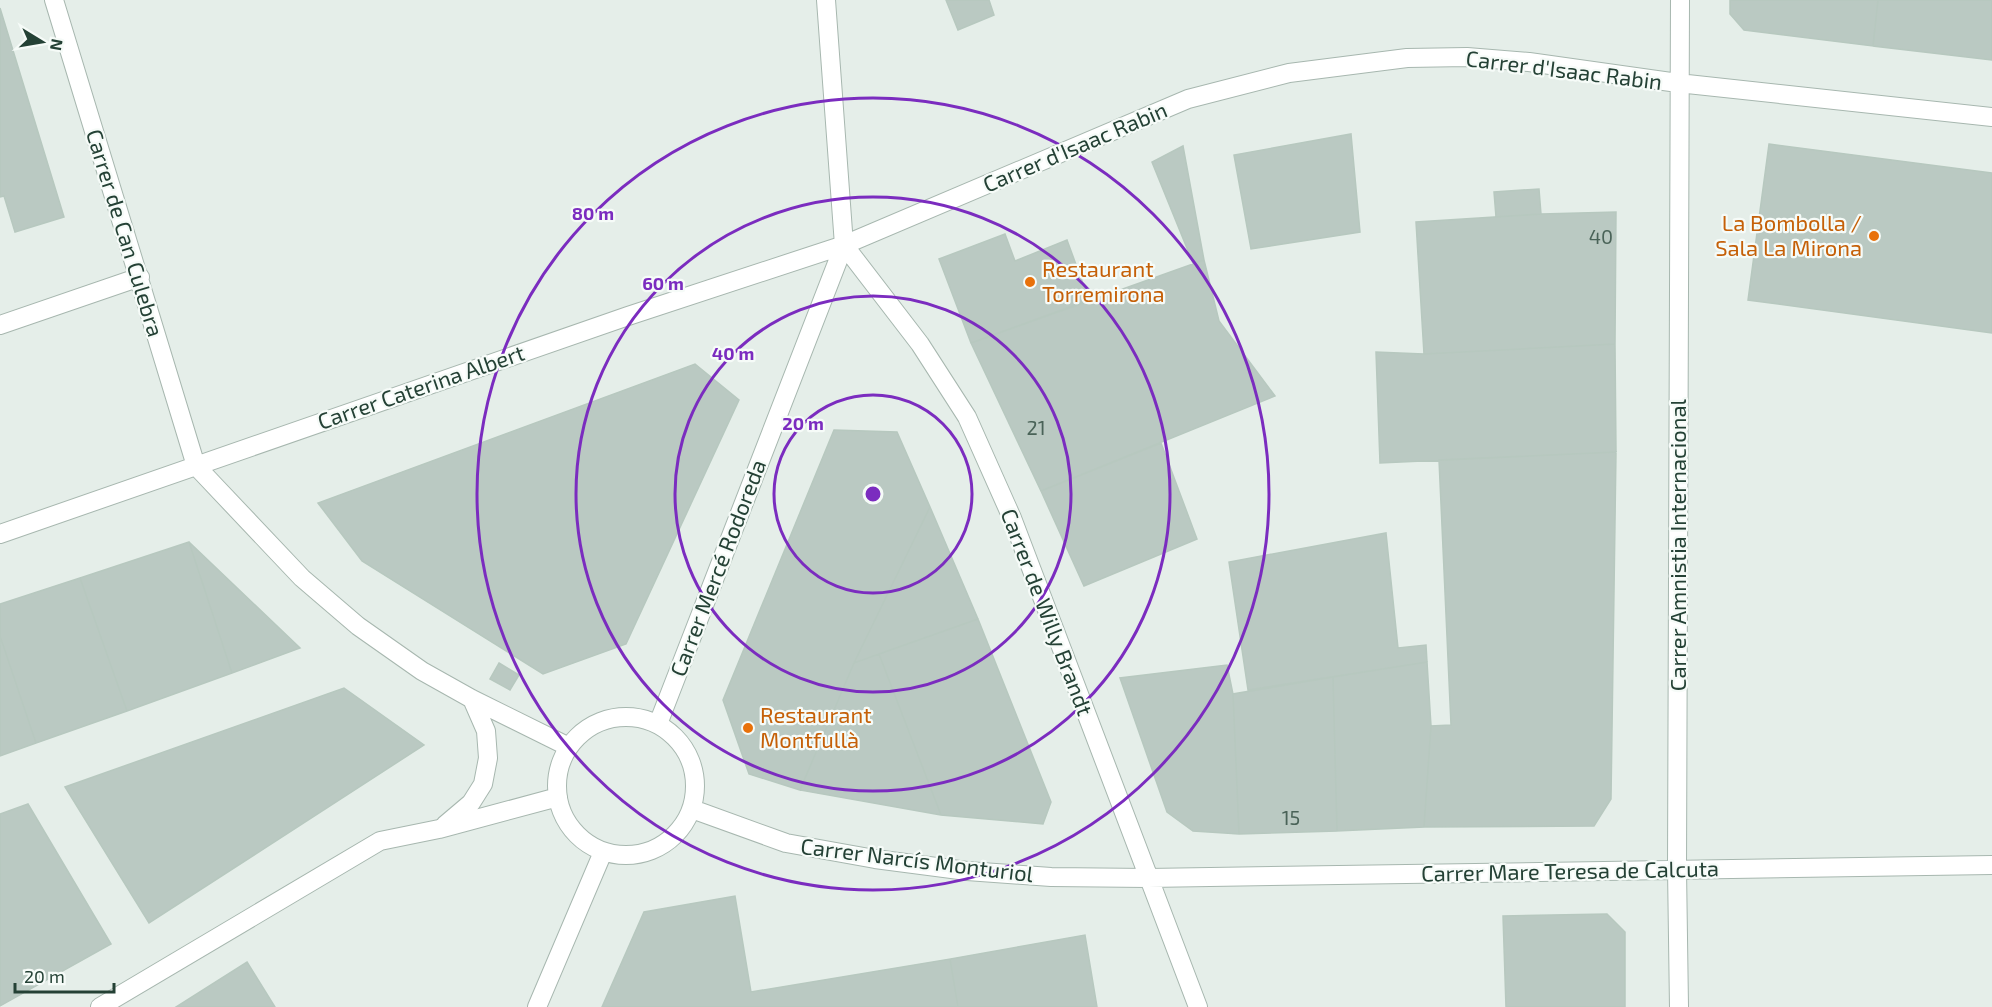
<svg xmlns="http://www.w3.org/2000/svg" width="1992" height="1007" font-family="'Exo 2',sans-serif">
	<style>
		.building { fill: #bac9c2; stroke: #b7c8bf; stroke-width: 1.5 }
		.lines { fill: none; stroke-linecap: round; stroke-linejoin: round }
		.street-casing { stroke: #a7b7af; stroke-width: 20 }
		.street { stroke: #fff; stroke-width: 18 }
		.ring { fill: none; stroke: #7b2cbf; stroke-width: 3 }
		.food-dot { fill: #e8710a; stroke: #f6fbf8; stroke-width: 2 }
		.labels { text-anchor: middle; stroke-width: 4.5; stroke-linejoin: round; paint-order: stroke }
		.number-label { font-size: 20px; fill: #4a6358 }
		.street-label { font-size: 22px; fill: #244135; stroke: #f6fbf8 }
		.food-label { font-size: 22px; fill: #c56008; stroke: #f6fbf8; text-anchor: start }
		.centre { fill: #7b2cbf; stroke: #f6fbf8; stroke-width: 3 }
		.ring-label { font-size: 18px; text-anchor: middle; font-weight: bold; fill: #7b2cbf; stroke: #f6fbf8; stroke-width: 4.5; stroke-linejoin: round; paint-order: stroke }
	</style>
	<rect width="100%" height="100%" fill="#e5eee9"/>
	<path class="building" d="M946,0H989L994,15L958,30Z
		M1730,0H1878L1873,46L1744,30L1730,14Z
		M1878,0H1992V60L1873,46Z
		M0,8L64,217L15,232L4,196L0,197Z
		M1351,134L1360,232L1251,249L1234,155Z
		M1769,144L1992,173V333L1748,300Z
		M1183,146L1204,260L1193,263L1152,162Z
		M1539,189L1541,214L1496,217L1494,192Z
		M1616,212L1615,344L1424,354L1416,222L1541,214Z
		M1005,234L1015,261L1067,240L1089,300L971,343L939,259Z
		M1204,260L1219,321L1275,396L1041,491L971,343Z
		M1615,344L1616,452L1380,463L1376,352L1424,354Z
		M695,364L739,400L626,644L543,674L362,561L318,503Z
		M834,430L897,432L930,507L854,663L800,790L749,774L723,700Z
		M1161,443L1197,539L1084,586L1041,491Z
		M1616,452L1611,799L1594,826L1424,827L1431,726L1451,725L1439,460Z
		M930,507L978,619L854,663Z
		M1386,533L1398,648L1426,645L1427,662L1248,690L1229,562Z
		M189,542L232,673L127,711L80,578Z
		M189,542L300,648L232,673Z
		M80,578L127,711L36,743L0,636V604Z
		M978,619L1051,802L1043,824L941,815L879,654Z
		M0,636L36,743L0,756Z
		M879,654L941,815L800,790L854,663Z
		M1427,662L1431,726L1424,827L1337,831L1333,677Z
		M499,663L519,675L510,690L490,679Z
		M1227,665L1233,694L1239,834L1193,831L1167,812L1120,678Z
		M1333,677L1337,831L1239,834L1233,694Z
		M344,688L424,745L149,923L65,787Z
		M28,804L111,944L0,1006V814Z
		M735,896L751,992L950,959L958,1007H602L644,912Z
		M1607,914L1625,932V1007H1506L1503,916Z
		M1085,935L1097,1007H958L950,959Z
		M247,962L275,1007H176Z"/>
	<g class="lines">
		<g class="street-casing">
			<path id="street" d="M54,0L196,466L302,578L358,626L422,671L472,699L569,747
				M844,245L920,344L967,417L1012,518L1198,1007
				M0,325L140,277
				M0,534L628,316L844,245L1188,99L1289,73L1407,58L1467,57L1529,62L1678,83L1992,117
				M557 786a69 69 0 1 1 138 0a69 69 0 1 1-138 0Z
				M658,724L844,245L826,0
				M692,809L786,843L875,859L967,871L1051,877L1148,878L1992,865
				M445,825L471,803L483,784L488,758L486,731L472,699
				M100,1007L380,841L439,829L558,797
				M537,1007L603,852
				M1679,1007L1677,869L1680,0"/>
		</g>
		<use href="#street" class="street"/>
	</g>
	<g class="ring">
		<circle cx="873" cy="494" r="99"/>
		<circle cx="873" cy="494" r="198"/>
		<circle cx="873" cy="494" r="297"/>
		<circle cx="873" cy="494" r="396"/>
	</g>
	<g class="food-dot">
		<circle cx="1874" cy="236" r="6"/>
		<circle cx="1030" cy="282" r="6"/>
		<circle cx="748" cy="728" r="6"/>
	</g>
	<g class="labels">
		<g class="number-label">
			<text x="1601" y="244">40</text>
			<text x="1036" y="435">21</text>
			<text x="1291" y="825">15</text>
		</g>
		<g class="street-label">
			<text transform="translate(1564 70) rotate(7)" y="8">Carrer d'Isaac Rabin</text>
			<text transform="translate(1075 147) rotate(-23)" y="8">Carrer d'Isaac Rabin</text>
			<text transform="translate(125 233) rotate(73)" y="8">Carrer de Can Culebra</text>
			<text transform="translate(421 387) rotate(-19)" y="8">Carrer Caterina Albert</text>
			<text transform="translate(1678 545) rotate(-90)" y="8">Carrer Amnistia Internacional</text>
			<text transform="translate(718 568) rotate(-69)" y="8">Carrer Mercé Rodoreda</text>
			<text transform="translate(1047 612) rotate(69)" y="8">Carrer de Willy Brandt</text>
			<text transform="translate(917 860) rotate(7)" y="8">Carrer Narcís Monturiol</text>
			<text transform="translate(1570 871) rotate(-1)" y="8">Carrer Mare Teresa de Calcuta</text>
		</g>
		<g class="food-label">
			<text x="1862" y="231" text-anchor="end">La Bombolla /<tspan x="1862" dy="25">Sala La Mirona</tspan></text>
			<text x="1042" y="277">Restaurant<tspan x="1042" dy="25">Torremirona</tspan></text>
			<text x="760" y="723">Restaurant<tspan x="760" dy="25">Montfullà</tspan></text>
		</g>
	</g>
	<circle cx="873" cy="494" r="9" class="centre"/>
	<g class="ring-label">
		<text x="593" y="220">80 m</text>
		<text x="663" y="290">60 m</text>
		<text x="733" y="360">40 m</text>
		<text x="803" y="430">20 m</text>
	</g>
	<g transform="translate(42 42) rotate(101)" stroke="#f6fbf8" stroke-width="4.5" paint-order="stroke">
	<path d="M0-4.5L10 22L0 15L-10 22Z" fill="#244135"/>
	<text y="-9" font-size="16" font-weight="bold" text-anchor="middle" fill="#244135">N</text>
	</g>
	<path d="M15 983v9h99v-9" fill="none" stroke="#244135" stroke-width="3"/>
	<text x="24" y="983" font-size="18" fill="#244135" stroke="#f6fbf8" stroke-width="4.5" paint-order="stroke">20 m</text>
</svg>
